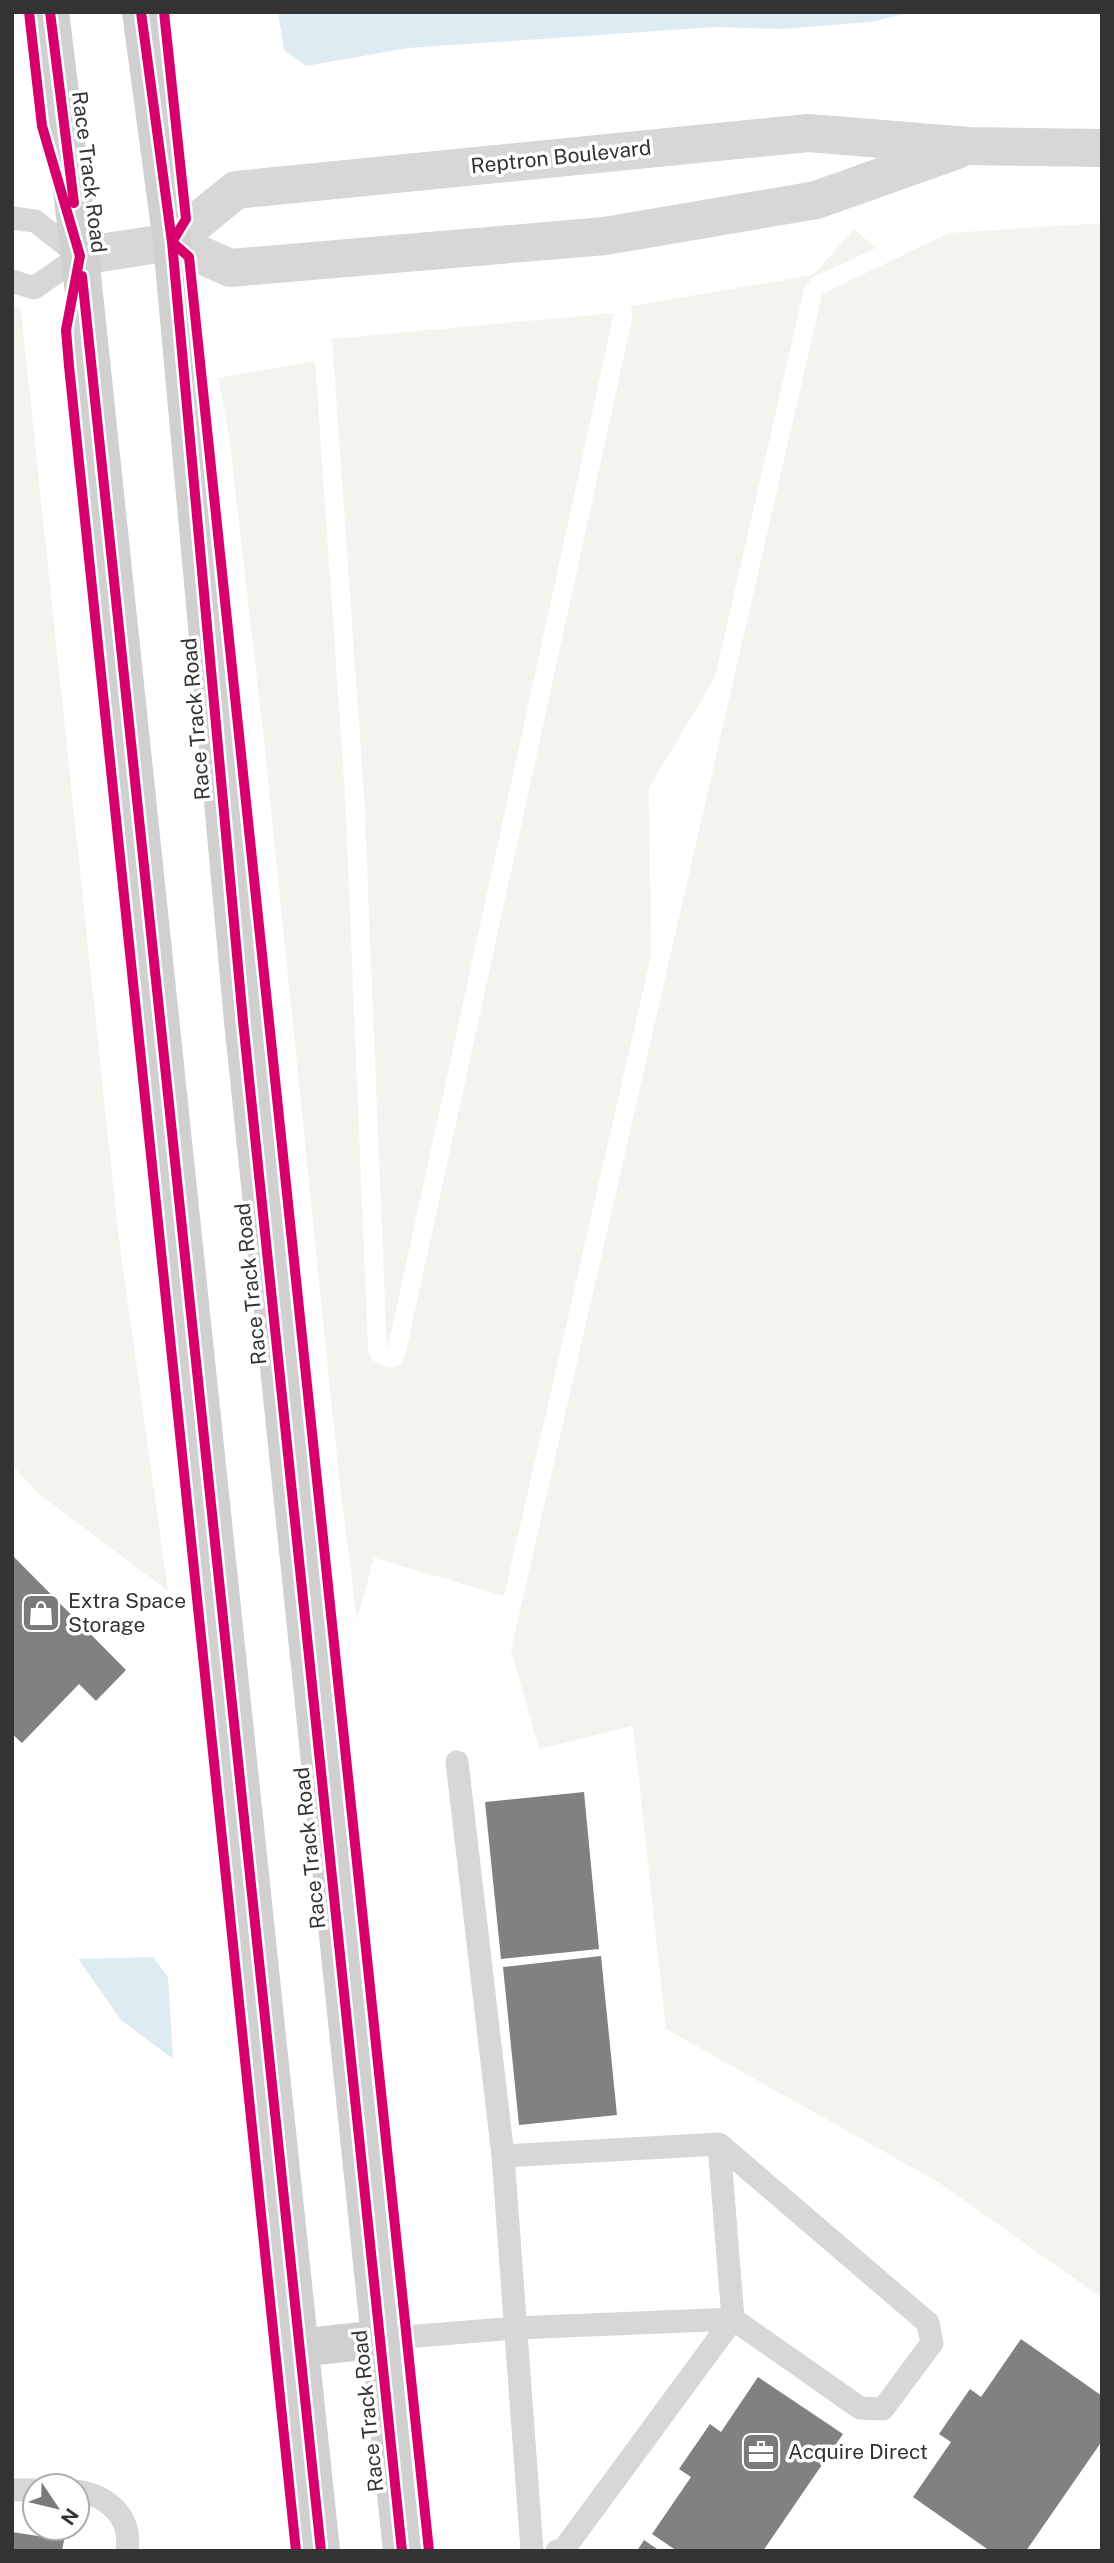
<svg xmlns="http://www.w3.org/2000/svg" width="1114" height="2563" font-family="'Public Sans',sans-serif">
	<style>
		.green { fill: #f1f5ed }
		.water { fill: #ddebf3 }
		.building { fill: #818181 }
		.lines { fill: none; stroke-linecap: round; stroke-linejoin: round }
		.service { stroke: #d7d7d7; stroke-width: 23 }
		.tertiary { stroke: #d7d7d7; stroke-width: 38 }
		.secondary { stroke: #d0d0d0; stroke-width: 38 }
		.cycleway-casing { stroke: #fff; stroke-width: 15 }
		.cycleway { stroke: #d6006c; stroke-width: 10 }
		.labels { text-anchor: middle; stroke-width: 7; stroke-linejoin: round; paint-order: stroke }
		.street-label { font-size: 21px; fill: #333; stroke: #fff }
		.poi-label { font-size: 21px; fill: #333; stroke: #fff; text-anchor: start }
	</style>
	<rect width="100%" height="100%" fill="#fff"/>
	<path class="green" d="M1102,223V2298L938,2182L666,2029L633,1726L539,1749L511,1650L822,294L949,233Z
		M854,229L876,248L812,278L804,289L715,677L649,788L651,956L504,1596L374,1558L357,1620L340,1487L264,740L229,436L218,378L315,361L345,793L368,1349L372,1360L389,1368L399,1365L405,1356L632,319L631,306L813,275Z
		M12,305L21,310L118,1232L168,1591L39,1494L12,1465Z
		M614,313L387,1351L364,794L332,339Z"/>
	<path class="water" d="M278,12H912L871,22L779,29L716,27L408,48L306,66L284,50Z
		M153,1957L168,1977L173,2059L121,2020L78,1959Z"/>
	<path class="building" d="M12,1555L126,1670L96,1701L79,1684L22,1743L12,1734Z
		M584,1792L599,1949L501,1959L485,1802Z
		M601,1956L617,2115L519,2125L503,1967Z
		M1021,2339L1102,2396V2441L1026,2551H990L913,2497L951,2442L939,2434L970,2389L981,2397Z
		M758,2377L843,2434L763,2551H677L652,2534L691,2477L679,2469L710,2424L721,2432Z
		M12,2532L64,2540L62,2551H12Z
		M644,2540L660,2551H637Z"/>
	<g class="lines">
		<path class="service" d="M12,218L35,221L80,256L34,288L12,281
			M457,1762L503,2156
			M380,2339L516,2328L733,2319L860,2408L883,2409L932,2343L928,2323L719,2144L503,2156L532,2551
			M12,2490H35
			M77,2491C109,2496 132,2517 127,2551
			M557,2551L564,2549L733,2319L719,2144"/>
		<path class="tertiary" d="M172,242L230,268L605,236L816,200L957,150
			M80,256L172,242L236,190L808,133L969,146L1102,148"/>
		<path class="secondary" d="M50,12L80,256L321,2551
			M141,12L172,242L243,1021L402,2551
			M299,2348L380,2339"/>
		<g class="cycleway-casing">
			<path id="cycleway" d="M29,12L42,126L80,256L66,330L69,366L296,2551
				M50,12L74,203
				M141,12L172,242L243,1021L402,2551
				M164,12L186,219L172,242L189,257L429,2551
				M82,276L321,2551"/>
		</g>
		<use href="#cycleway" class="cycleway"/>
	</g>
	<defs>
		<g id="shop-square" transform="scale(2.0125)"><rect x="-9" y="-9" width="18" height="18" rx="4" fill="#7a7a7a" stroke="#fff"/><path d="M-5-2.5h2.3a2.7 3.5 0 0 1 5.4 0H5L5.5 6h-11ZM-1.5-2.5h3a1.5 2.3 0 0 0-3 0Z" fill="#fff"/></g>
		<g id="office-square" transform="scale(2.0125)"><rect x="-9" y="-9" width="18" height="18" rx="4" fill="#7a7a7a" stroke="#fff"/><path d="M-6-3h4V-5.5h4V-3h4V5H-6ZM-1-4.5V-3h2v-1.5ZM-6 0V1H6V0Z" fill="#fff"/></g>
	</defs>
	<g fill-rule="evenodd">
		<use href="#shop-square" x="41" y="1613"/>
		<use href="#office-square" x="761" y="2452"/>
	</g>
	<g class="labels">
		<g class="street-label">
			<text transform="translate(561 157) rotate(-6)" y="7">Reptron Boulevard</text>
			<text transform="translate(89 172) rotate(83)" y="7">Race Track Road</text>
			<text transform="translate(196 719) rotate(-95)" y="7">Race Track Road</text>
			<text transform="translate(251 1284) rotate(-96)" y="7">Race Track Road</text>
			<text transform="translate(310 1848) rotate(-96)" y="7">Race Track Road</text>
			<text transform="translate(368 2411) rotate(-96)" y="7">Race Track Road</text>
		</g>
		<g class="poi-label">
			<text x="68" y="1608">Extra Space<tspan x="68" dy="24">Storage</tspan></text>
			<text x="788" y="2459">Acquire Direct</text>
		</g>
	</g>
	<rect width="1114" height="2563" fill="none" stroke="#333333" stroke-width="28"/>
	<g transform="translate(56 2507) rotate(125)"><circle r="33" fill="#ffffff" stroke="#adadad" stroke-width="2"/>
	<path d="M0-5L12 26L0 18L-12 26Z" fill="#7a7a7a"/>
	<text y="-10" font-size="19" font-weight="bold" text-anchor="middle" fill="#333333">N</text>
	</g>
</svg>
